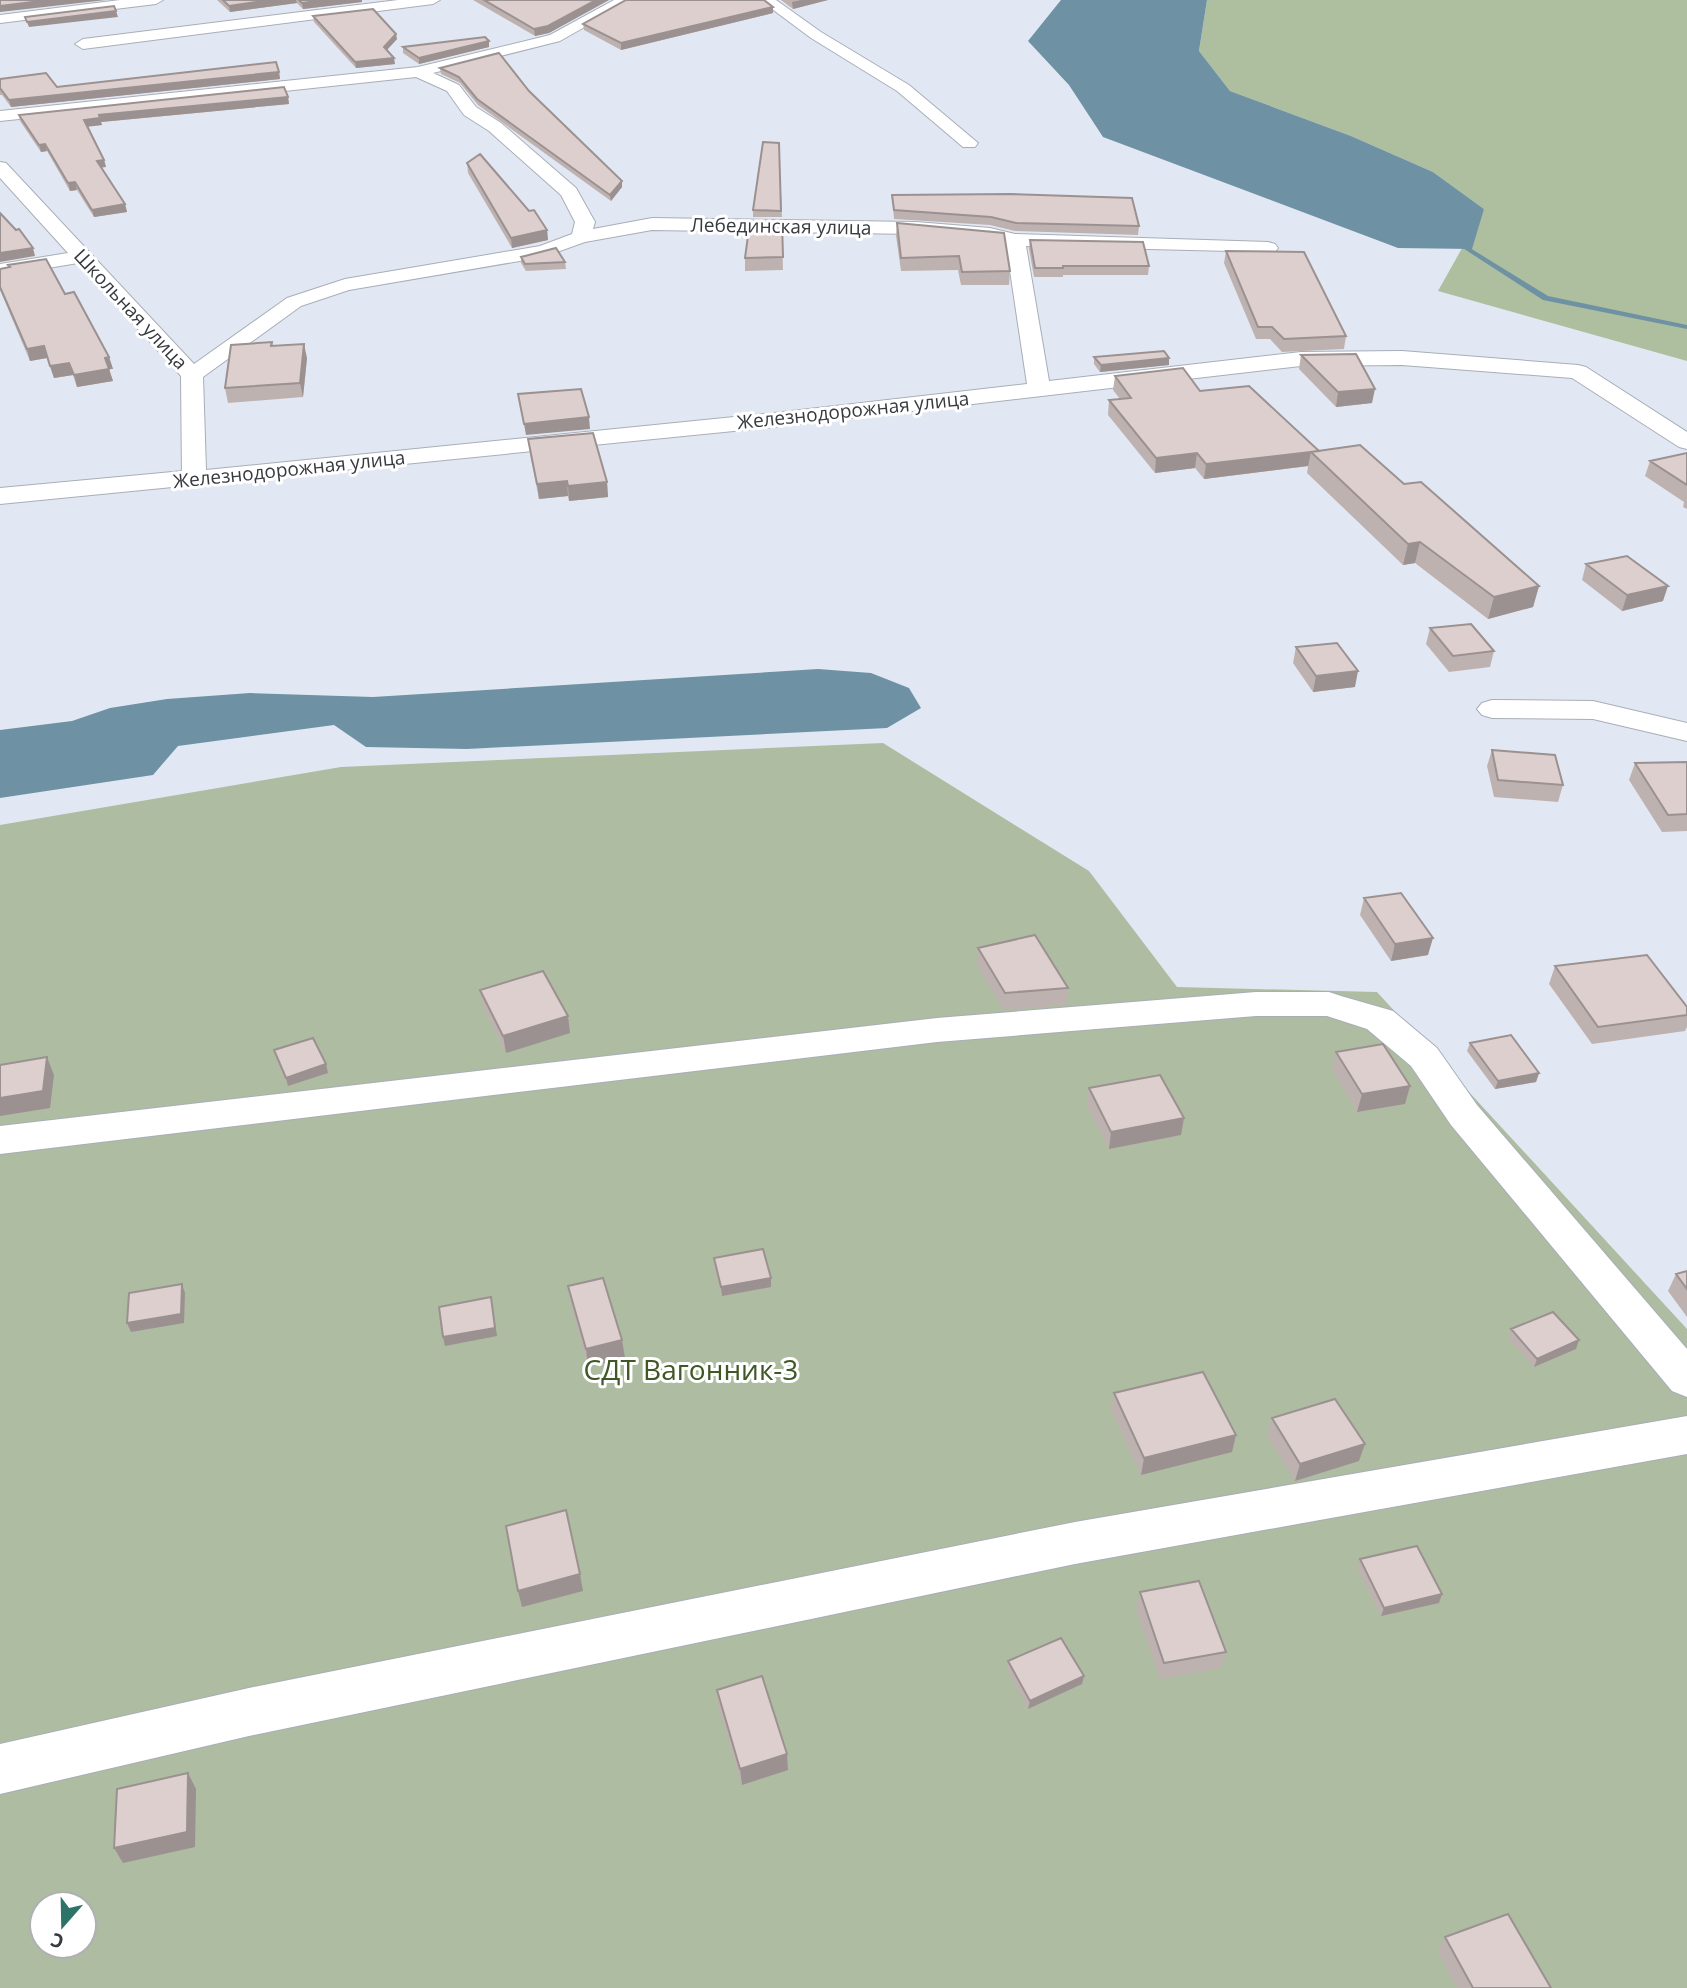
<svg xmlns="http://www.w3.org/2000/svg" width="1687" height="1988" font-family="'Open Sans',sans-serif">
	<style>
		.green { fill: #aebca1; fill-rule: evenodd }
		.forest { fill: #aebf9f }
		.water { fill: #6e92a4 }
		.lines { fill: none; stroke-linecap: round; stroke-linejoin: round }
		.stream { fill: #6e92a4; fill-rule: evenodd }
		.street-casing { stroke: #a8aeb8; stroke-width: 2 }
		.secondary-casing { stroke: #a8aeb8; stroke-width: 2 }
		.street { fill: #fff; fill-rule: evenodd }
		.secondary { fill: #fff; fill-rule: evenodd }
		.wall { fill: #beb2b1 }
		.shaded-wall { fill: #9b9190 }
		.building { fill: #ddcfce; stroke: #9b9190; stroke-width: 2 }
		.labels { text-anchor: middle; stroke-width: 6; stroke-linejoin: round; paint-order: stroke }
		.far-street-label { font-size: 19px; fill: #373a3e; stroke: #fff }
		.near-park-label { font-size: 28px; fill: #405726; stroke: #fff }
	</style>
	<rect width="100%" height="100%" fill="#e2e8f3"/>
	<path class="green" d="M883,743L1089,871L1177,987L1377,992L1687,1329V1988H0V825L341,767ZM42,1904H84V1946H42Z"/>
	<path class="forest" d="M1207,0H1687V361L1438,291L1484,209L1433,172L1351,136L1230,91L1199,51Z"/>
	<path class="water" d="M1061,0H1207L1199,51L1230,91L1351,136L1433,172L1484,209L1472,249L1398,248L1103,137L1069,85L1028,41Z
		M818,669L871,673L909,688L921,708L887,728L467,749L366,747L334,725L178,746L153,775L0,798V730L72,721L110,708L167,699L250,693L373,697Z"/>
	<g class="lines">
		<path class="stream" d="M1457,240L1548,296L1687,325V329L1543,300L1455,243L1454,242Z"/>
		<g class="street-casing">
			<path id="street" d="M120,0H163L156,4L0,23V15Z
				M398,0H440L433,4L83,49L75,44L83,39Z
				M614,0H632L560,41L433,73L459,85L476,107L501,123L576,188L595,222L593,229L652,218L916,222L990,228L1015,234L1268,242L1275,244L1278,248L1275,252L1026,246L1049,381L1301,352L1402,351L1578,365L1586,367L1687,432V449L1679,447L1572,378L1402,365L1301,366L774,427L194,485L185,483L182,478L181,376L78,263L0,276V264L68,253L0,178V162L6,163L194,364L287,298L345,279L540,246L572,234L575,222L561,195L489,131L464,115L447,91L416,77L0,121V111L418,67L550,35ZM652,230L916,234L1006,244L1027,384L774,413L206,470L203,377L301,306L349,290L543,257L585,242Z
				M760,0H776L821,32L909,85L978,143L975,147H963L897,91L811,38Z
				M1492,700L1593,701L1687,723V741L1593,719L1492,718L1482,715L1477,709L1482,703Z
				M1256,992H1329L1341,996L1393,1011L1437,1048L1477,1105L1687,1349V1397L1672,1391L1451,1125L1411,1066L1367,1029L1327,1016H1256L937,1042L0,1154V1126L937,1018Z
				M1687,1416V1454L1075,1564L249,1736L0,1794V1744L249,1688L1075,1522Z"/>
		</g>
		<g class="secondary-casing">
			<path id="secondary" d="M194,470L203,472L207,478L203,484L0,504V488Z"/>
		</g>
		<use href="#street" class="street"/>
		<use href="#secondary" class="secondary"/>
	</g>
	<path class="wall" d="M217,0H362V2L303,9L297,3L230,12Z
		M473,0H609L549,33L535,36Z
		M781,0H828L793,9Z
		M773,13L621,50L584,30L583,24Z
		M313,16L397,39L387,50L395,64L356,68L314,22Z
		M489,41V47L419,64L403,53V47Z
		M440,68L529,91L622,187L611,201L478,105L460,83L441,74Z
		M279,72L280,79L11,107L2,95H0V79L57,87Z
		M288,97L289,104L101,122L102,125L88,126L104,160L106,167H101L125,204L127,212L94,217L77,190L70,191L47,151L41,152L20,121L19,115Z
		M779,143L782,217H753V210Z
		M467,163L547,230L548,240L512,248L468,173Z
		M892,195L1139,226L1138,235L1015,231L990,225L894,219Z
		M782,222L783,270L745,271V258Z
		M897,223L1010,271L1009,285H961L958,270L901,271L896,236Z
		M1030,240L1149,266L1148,275H1063V277H1034L1029,249Z
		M1226,251L1346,336L1344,349L1282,352L1270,339H1256L1224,263Z
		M521,257L565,262L566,269L526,271L521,263Z
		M8,265L65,294L109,357L113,369H109L113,381L77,387L73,375L54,378L47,358L30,361L0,290V269L9,267Z
		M272,342L273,346L307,358L303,397L228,403L225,388Z
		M1301,355L1372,403L1336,407L1299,369Z
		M1094,357L1169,358V365L1100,372L1094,364Z
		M1115,376L1200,391L1319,451L1404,484L1539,586L1533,607L1488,619L1415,563L1403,565L1307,473L1308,466L1204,479L1195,468L1155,473L1108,415L1109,400L1120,399L1113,390Z
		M528,439L607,482L608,497L569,501L568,496L539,499L530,454Z
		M1687,453V509L1683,507L1684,502L1645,476L1650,461Z
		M1586,564L1663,601L1622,611L1582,580Z
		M1430,628L1494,651L1490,667L1449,672L1426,644Z
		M1296,647L1355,687L1313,692L1293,663Z
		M1492,750L1563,785L1558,802L1494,797L1487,766Z
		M1687,762V831L1662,832L1629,780L1635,763Z
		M1364,898L1428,955L1391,961L1360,915Z
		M978,948L1068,988L1066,1005L1004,1010L977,965Z
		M1555,966L1687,1007V1027L1685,1031L1592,1044L1549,984Z
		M480,990L568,1016L570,1033L506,1053L483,1007Z
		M1470,1043L1539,1073L1536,1082L1495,1089L1467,1051Z
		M274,1050L326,1064L328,1073L288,1086L276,1059Z
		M1336,1052L1410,1086L1405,1104L1357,1112L1332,1069Z
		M1089,1088L1181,1135L1109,1149L1087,1106Z
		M714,1258L771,1287L722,1296L714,1267Z
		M1687,1271V1317L1668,1291L1676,1274Z
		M568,1286L625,1358L588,1367L571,1304Z
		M1511,1329L1576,1349L1534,1367L1508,1338Z
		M1114,1393L1232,1452L1141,1475L1111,1410Z
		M1272,1418L1359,1461L1295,1481L1267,1435Z
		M1360,1559L1439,1603L1381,1616L1357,1568Z
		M1140,1592L1226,1652L1221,1668L1160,1679L1136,1609Z
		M1008,1661L1084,1676L1082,1684L1028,1709L1007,1669Z
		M717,1690L788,1770L742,1785L718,1706Z
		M1445,1937L1551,1988H1457L1438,1951Z"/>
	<path class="shaded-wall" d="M49,0H106L0,12V6Z
		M269,0H296L297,3L230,12L229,6Z
		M324,0H362V2L303,9L302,3Z
		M596,0H609L549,33L535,36L534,29Z
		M801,0H828L793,9L792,2Z
		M773,7V13L621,50V43Z
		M116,11L118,17L29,27L27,22Z
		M396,34L397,39L385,52L384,47Z
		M489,41V47L419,64V58Z
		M394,58L395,64L356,68L355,62Z
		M279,72L280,79L11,107L9,100Z
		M288,97L289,104L101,122L102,125L86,127L84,120L99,115Z
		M45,144L47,151L41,152L39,145Z
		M104,160L106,167L99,168L97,161Z
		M622,181V187L611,201L610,195Z
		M75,182L77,190L70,191L68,183Z
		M125,204L127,212L94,217L92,210Z
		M547,230L548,240L512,248L511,238Z
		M33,248L35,256L0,262V253Z
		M304,344L307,358L303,397L300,383Z
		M44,346L47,358L30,361L27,349Z
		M109,357L113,369H109L113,381L77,387L74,375L105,358Z
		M1169,358V365L1100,372L1101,365Z
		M69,363L73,375L54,378L50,366Z
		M1375,389L1372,403L1336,407L1338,392Z
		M589,417L590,429L526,435L524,424Z
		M1319,451L1311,452L1308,466L1204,479L1206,464Z
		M1197,453L1195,468L1155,473L1156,458Z
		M567,481L568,496L539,499L537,484Z
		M607,482L608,497L569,501L568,486Z
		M1420,542L1415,563L1403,565L1408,544Z
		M1539,586L1533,607L1488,619L1494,597Z
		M1668,586L1663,601L1622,611L1627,595Z
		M1358,671L1355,687L1313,692L1316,676Z
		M1433,938L1428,955L1391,961L1395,944Z
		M568,1016L570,1033L506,1053L503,1036Z
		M47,1057L54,1075L50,1108L0,1116V1098Z
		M326,1064L328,1073L288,1086L286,1078Z
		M1539,1073L1536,1082L1495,1089L1498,1081Z
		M1410,1086L1405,1104L1357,1112L1362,1094Z
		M1184,1118L1181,1135L1109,1149L1111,1132Z
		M771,1278V1287L722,1296L721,1287Z
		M182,1284L185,1293L184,1323L131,1332L127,1323Z
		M491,1297L497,1336L445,1346L443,1337Z
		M622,1340L625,1358L588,1367L586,1349Z
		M1579,1340L1576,1349L1534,1367L1537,1359Z
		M1236,1435L1232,1452L1141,1475L1144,1458Z
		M1365,1444L1359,1461L1295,1481L1300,1464Z
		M580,1574L583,1591L522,1607L518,1591Z
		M1442,1594L1439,1603L1381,1616L1384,1608Z
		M1084,1676L1082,1684L1028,1709L1030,1701Z
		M787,1754L788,1770L742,1785L740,1769Z
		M188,1773L196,1789L195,1847L123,1863L114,1848Z"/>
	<path class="building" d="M0,0H49L0,6Z
		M223,0H269L229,6Z
		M299,0H324L302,3Z
		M484,0H596L548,26L534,29Z
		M626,0H764L773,7L621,43L583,24Z
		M114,6L116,11L27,22L25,17Z
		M373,9L396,34L384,47L394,58L355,62L313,16Z
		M485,37L489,41L419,58L403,47Z
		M499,53L529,91L622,181L610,195L477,99L459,77L440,68Z
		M276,62L279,72L9,100L0,88V79L46,73L57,87Z
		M284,87L288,97L99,115L100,118L84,120L104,160L97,161L125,204L92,210L75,182L68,183L45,144L39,145L19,115Z
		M763,142L779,143L781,211L753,210Z
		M480,154L529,211L534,210L547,230L511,238L467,163Z
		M1011,194L1132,198L1139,226L1016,223L991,217L894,210L892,195Z
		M0,213L16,230L19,229L33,248L0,253Z
		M750,221L782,222L783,257L745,258Z
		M897,223L1004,233L1010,271L962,272L959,256L901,258Z
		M1030,240L1143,242L1149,266H1063V268H1035Z
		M556,248L565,262L525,264L521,257Z
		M1226,251L1304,252L1346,336L1284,339L1272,327H1258Z
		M46,259L65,294L74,292L109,357L105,358L109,369L74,375L69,363L50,366L44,346L27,349L0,287V269L10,267L8,265Z
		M272,342L271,346L304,344L300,383L225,388L231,345Z
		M1164,351L1169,358L1101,365L1094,357Z
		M1356,354L1375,389L1338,392L1301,355Z
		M1183,368L1200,391L1249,386L1319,451L1206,464L1197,453L1156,458L1109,400L1131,398L1115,376Z
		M581,389L589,417L524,424L518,394Z
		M593,433L607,482L568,486L567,481L537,484L528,439Z
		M1360,445L1404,484L1421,482L1539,586L1494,597L1420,542L1408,544L1311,452Z
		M1687,453V485L1650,461Z
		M1627,556L1668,586L1627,595L1586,564Z
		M1471,624L1494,651L1453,656L1430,628Z
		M1337,643L1358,671L1316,676L1296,647Z
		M1492,750L1555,755L1563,785L1498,780Z
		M1687,762V814L1668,815L1635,763Z
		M1401,893L1433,938L1395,944L1364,898Z
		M1035,935L1068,988L1005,993L978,948Z
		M1647,955L1687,1007V1015L1598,1027L1555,966Z
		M543,971L568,1016L503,1036L480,990Z
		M1511,1035L1539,1073L1498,1081L1470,1043Z
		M313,1038L326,1064L286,1078L274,1050Z
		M1383,1044L1410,1086L1362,1094L1336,1052Z
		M47,1057L43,1091L0,1098V1065Z
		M1160,1075L1184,1118L1111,1132L1089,1088Z
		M763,1249L771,1278L721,1287L714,1258Z
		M1687,1271V1289L1676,1274Z
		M603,1278L622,1340L586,1349L568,1286Z
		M182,1284L181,1314L127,1323L129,1293Z
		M491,1297L495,1328L443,1337L439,1307Z
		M1553,1312L1579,1340L1537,1359L1511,1329Z
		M1203,1372L1236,1435L1144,1458L1114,1393Z
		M1335,1399L1365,1444L1300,1464L1272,1418Z
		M566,1510L580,1574L518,1591L506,1526Z
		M1417,1546L1442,1594L1384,1608L1360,1559Z
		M1199,1581L1226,1652L1164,1663L1140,1592Z
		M1061,1638L1084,1676L1030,1701L1008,1661Z
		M762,1676L787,1754L740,1769L717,1690Z
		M188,1773L187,1832L114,1848L117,1789Z
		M1508,1914L1551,1988H1473L1445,1937Z"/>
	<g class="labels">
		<g class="far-street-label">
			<text transform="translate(781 226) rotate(1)" y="7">Лебединская улица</text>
			<text transform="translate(131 309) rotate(47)" y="7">Школьная улица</text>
			<text transform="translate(853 410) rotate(-6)" y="7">Железнодорожная улица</text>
			<text transform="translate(289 469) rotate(-6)" y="7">Железнодорожная улица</text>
		</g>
		<g class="near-park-label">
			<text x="691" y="1380">СДТ Вагонник-3</text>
		</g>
	</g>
	<g transform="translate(63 1925) rotate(200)"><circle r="33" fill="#ffffff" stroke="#afb0b2" stroke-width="2"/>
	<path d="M0-5L12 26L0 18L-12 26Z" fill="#2c7369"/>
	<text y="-10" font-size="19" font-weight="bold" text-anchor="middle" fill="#373a3e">С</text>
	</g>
</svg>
